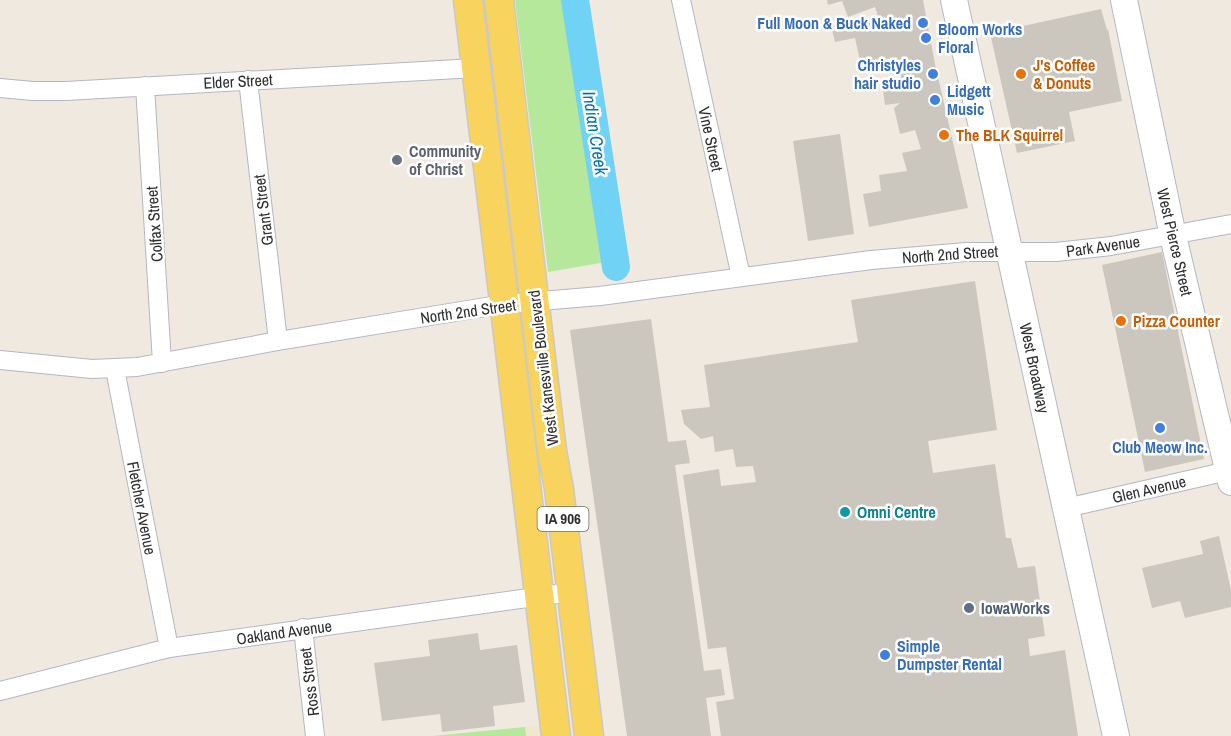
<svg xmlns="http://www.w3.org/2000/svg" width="1231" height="736" font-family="'Archivo Narrow',sans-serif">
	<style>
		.education { fill: #f1e6d0 }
		.green { fill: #b5e89b }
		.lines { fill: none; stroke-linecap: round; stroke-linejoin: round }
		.river { stroke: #70d2f5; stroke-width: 28 }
		.building { fill: #cbc7be }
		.street-casing { stroke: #b4b7c2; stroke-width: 20 }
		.secondary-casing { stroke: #b4b7c2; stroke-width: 28 }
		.primary-casing { stroke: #c9c9c9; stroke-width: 31 }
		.street { stroke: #fff; stroke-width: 18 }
		.secondary { stroke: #fff; stroke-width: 26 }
		.primary { stroke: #f8d35d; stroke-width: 28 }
		.shop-dot { fill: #3f7fe0; stroke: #fff; stroke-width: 2 }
		.food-dot { fill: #e8710a; stroke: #fff; stroke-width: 2 }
		.worship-dot { fill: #6b7280; stroke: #fff; stroke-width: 2 }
		.culture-dot { fill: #0f9aa8; stroke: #fff; stroke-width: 2 }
		.service-dot { fill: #5c6f8a; stroke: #fff; stroke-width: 2 }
		.labels { text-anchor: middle; stroke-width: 5; stroke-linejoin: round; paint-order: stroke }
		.shield { fill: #fff; stroke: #6d6d6d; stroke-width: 1.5 }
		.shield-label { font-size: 15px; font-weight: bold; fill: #2e2e2e }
		.shop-label { font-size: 16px; font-weight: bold; fill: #366cbe; stroke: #fff; text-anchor: start }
		.food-label { font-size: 16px; font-weight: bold; fill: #c56008; stroke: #fff; text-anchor: start }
		.street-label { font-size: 16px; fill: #2e2e2e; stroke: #fff }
		.worship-label { font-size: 16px; font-weight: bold; fill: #5b616d; stroke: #fff; text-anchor: start }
		.culture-label { font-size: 16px; font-weight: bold; fill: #0d838f; stroke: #fff; text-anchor: start }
		.service-label { font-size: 16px; font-weight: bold; fill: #4e5e75; stroke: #fff; text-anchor: start }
		.water-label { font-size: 18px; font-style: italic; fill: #0772a9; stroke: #fff }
	</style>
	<rect width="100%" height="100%" fill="#f0e9e0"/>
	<path class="education" d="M541,725L542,736H433L525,727Z"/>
	<path class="green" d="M515,0H577L624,259L548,272Z
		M525,727L526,736H433Z"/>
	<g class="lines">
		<path class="river" d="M575,0L616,267"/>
	</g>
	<path class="building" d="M827,0H923L935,64L968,208L869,227L863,194L881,191L879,175L907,171L902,153L921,149L915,130L900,134L894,108L900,103L885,105L883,90L903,87L897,57L861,65L855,38L835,42L831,26L878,16L875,7L848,17L842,1L828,5Z
		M1101,9L1107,30L1108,29L1122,101L1069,112L1075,141L1017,153L990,33Z
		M840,134L854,234L808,241L793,141Z
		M1162,252L1204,459L1145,472L1102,265Z
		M975,281L997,430L928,441L933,473L995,464L1006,538H1011L1018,568L1035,566L1045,636L1028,639L1030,656L1065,650L1078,736H721L716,702L734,699L726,647L708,649L683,475L719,469L721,486L756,482L753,466L736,467L733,449L715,452L713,436L701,439L684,424L681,410L710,407L704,365L858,342L851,300Z
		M651,319L668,442L686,440L690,463L675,465L704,671L721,669L725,695L706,698L711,736H627L570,330Z
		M1219,536L1231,590V607L1185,618L1180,601L1152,608L1142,568L1203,554L1200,541Z
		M478,633L480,650L517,645L525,702L493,706L495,726L442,732L440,714L382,721L374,663L430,656L428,640Z"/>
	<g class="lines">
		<g class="street-casing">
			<path id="street" d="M681,0L741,277
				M248,80L278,341
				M145,86L162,363
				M0,88L33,91H66L476,68
				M0,360L92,369L137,367L278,341L504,304L600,296L871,260L966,252H1056L1111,246L1231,224
				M115,369L169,648
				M1066,508L1219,473L1231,467
				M303,628L315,736
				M0,691L169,648L571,592"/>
		</g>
		<g class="secondary-casing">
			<path id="secondary" d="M954,0L1116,736
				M1124,0L1173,236L1231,482"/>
		</g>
		<g class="primary-casing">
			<path id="primary" d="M468,0L556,736
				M499,0L552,451L559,489L589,736"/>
		</g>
		<use href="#street" class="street"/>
		<use href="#secondary" class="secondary"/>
		<use href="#primary" class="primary"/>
	</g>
	<g class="shop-dot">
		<circle cx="923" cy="23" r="6"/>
		<circle cx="926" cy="38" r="6"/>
		<circle cx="933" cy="74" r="6"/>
		<circle cx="935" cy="100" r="6"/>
		<circle cx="1160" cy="428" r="6"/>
		<circle cx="885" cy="655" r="6"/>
	</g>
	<g class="food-dot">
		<circle cx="1021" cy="74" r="6"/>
		<circle cx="944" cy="135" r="6"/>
		<circle cx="1121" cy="321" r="6"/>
	</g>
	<circle class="worship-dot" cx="397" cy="160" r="6"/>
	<circle class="culture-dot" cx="845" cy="512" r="6"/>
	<circle class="service-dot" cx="969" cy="608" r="6"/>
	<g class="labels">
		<rect class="shield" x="537.5" y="507" width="51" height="24" rx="4.5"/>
		<g class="shield-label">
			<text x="563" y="524">IA 906</text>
		</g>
		<g class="shop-label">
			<text x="911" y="29" text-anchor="end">Full Moon &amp; Buck Naked</text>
			<text x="938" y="35">Bloom Works<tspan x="938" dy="18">Floral</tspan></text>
			<text x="921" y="71" text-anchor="end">Christyles<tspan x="921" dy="18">hair studio</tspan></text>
			<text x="947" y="97">Lidgett<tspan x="947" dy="18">Music</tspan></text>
			<text x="1160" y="453" text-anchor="middle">Club Meow Inc.</text>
			<text x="897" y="652">Simple<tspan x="897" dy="18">Dumpster Rental</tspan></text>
		</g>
		<g class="food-label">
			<text x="1033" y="71">J's Coffee<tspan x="1033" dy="18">&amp; Donuts</tspan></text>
			<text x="956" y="141">The BLK Squirrel</text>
			<text x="1133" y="327">Pizza Counter</text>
		</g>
		<g class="street-label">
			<text transform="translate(238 81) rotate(-3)" y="6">Elder Street</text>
			<text transform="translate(711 139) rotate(78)" y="6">Vine Street</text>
			<text transform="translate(263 210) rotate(-97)" y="6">Grant Street</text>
			<text transform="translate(154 224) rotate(-94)" y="6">Colfax Street</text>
			<text transform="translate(1175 242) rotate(77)" y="6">West Pierce Street</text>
			<text transform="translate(1103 246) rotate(-8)" y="6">Park Avenue</text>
			<text transform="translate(950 254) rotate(-4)" y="6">North 2nd Street</text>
			<text transform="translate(468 311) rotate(-8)" y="6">North 2nd Street</text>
			<text transform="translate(543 368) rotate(-97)" y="6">West Kanesville Boulevard</text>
			<text transform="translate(1035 368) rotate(78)" y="6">West Broadway</text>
			<text transform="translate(1149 489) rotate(-13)" y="6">Glen Avenue</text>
			<text transform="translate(142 508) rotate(79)" y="6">Fletcher Avenue</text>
			<text transform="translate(284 632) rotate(-8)" y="6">Oakland Avenue</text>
			<text transform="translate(309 682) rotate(-97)" y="6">Ross Street</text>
		</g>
		<g class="worship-label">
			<text x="409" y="157">Community<tspan x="409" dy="18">of Christ</tspan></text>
		</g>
		<g class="culture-label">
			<text x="857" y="518">Omni Centre</text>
		</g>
		<g class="service-label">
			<text x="981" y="614">IowaWorks</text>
		</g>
		<g class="water-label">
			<text transform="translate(595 133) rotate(81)" y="6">Indian Creek</text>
		</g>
	</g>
</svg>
